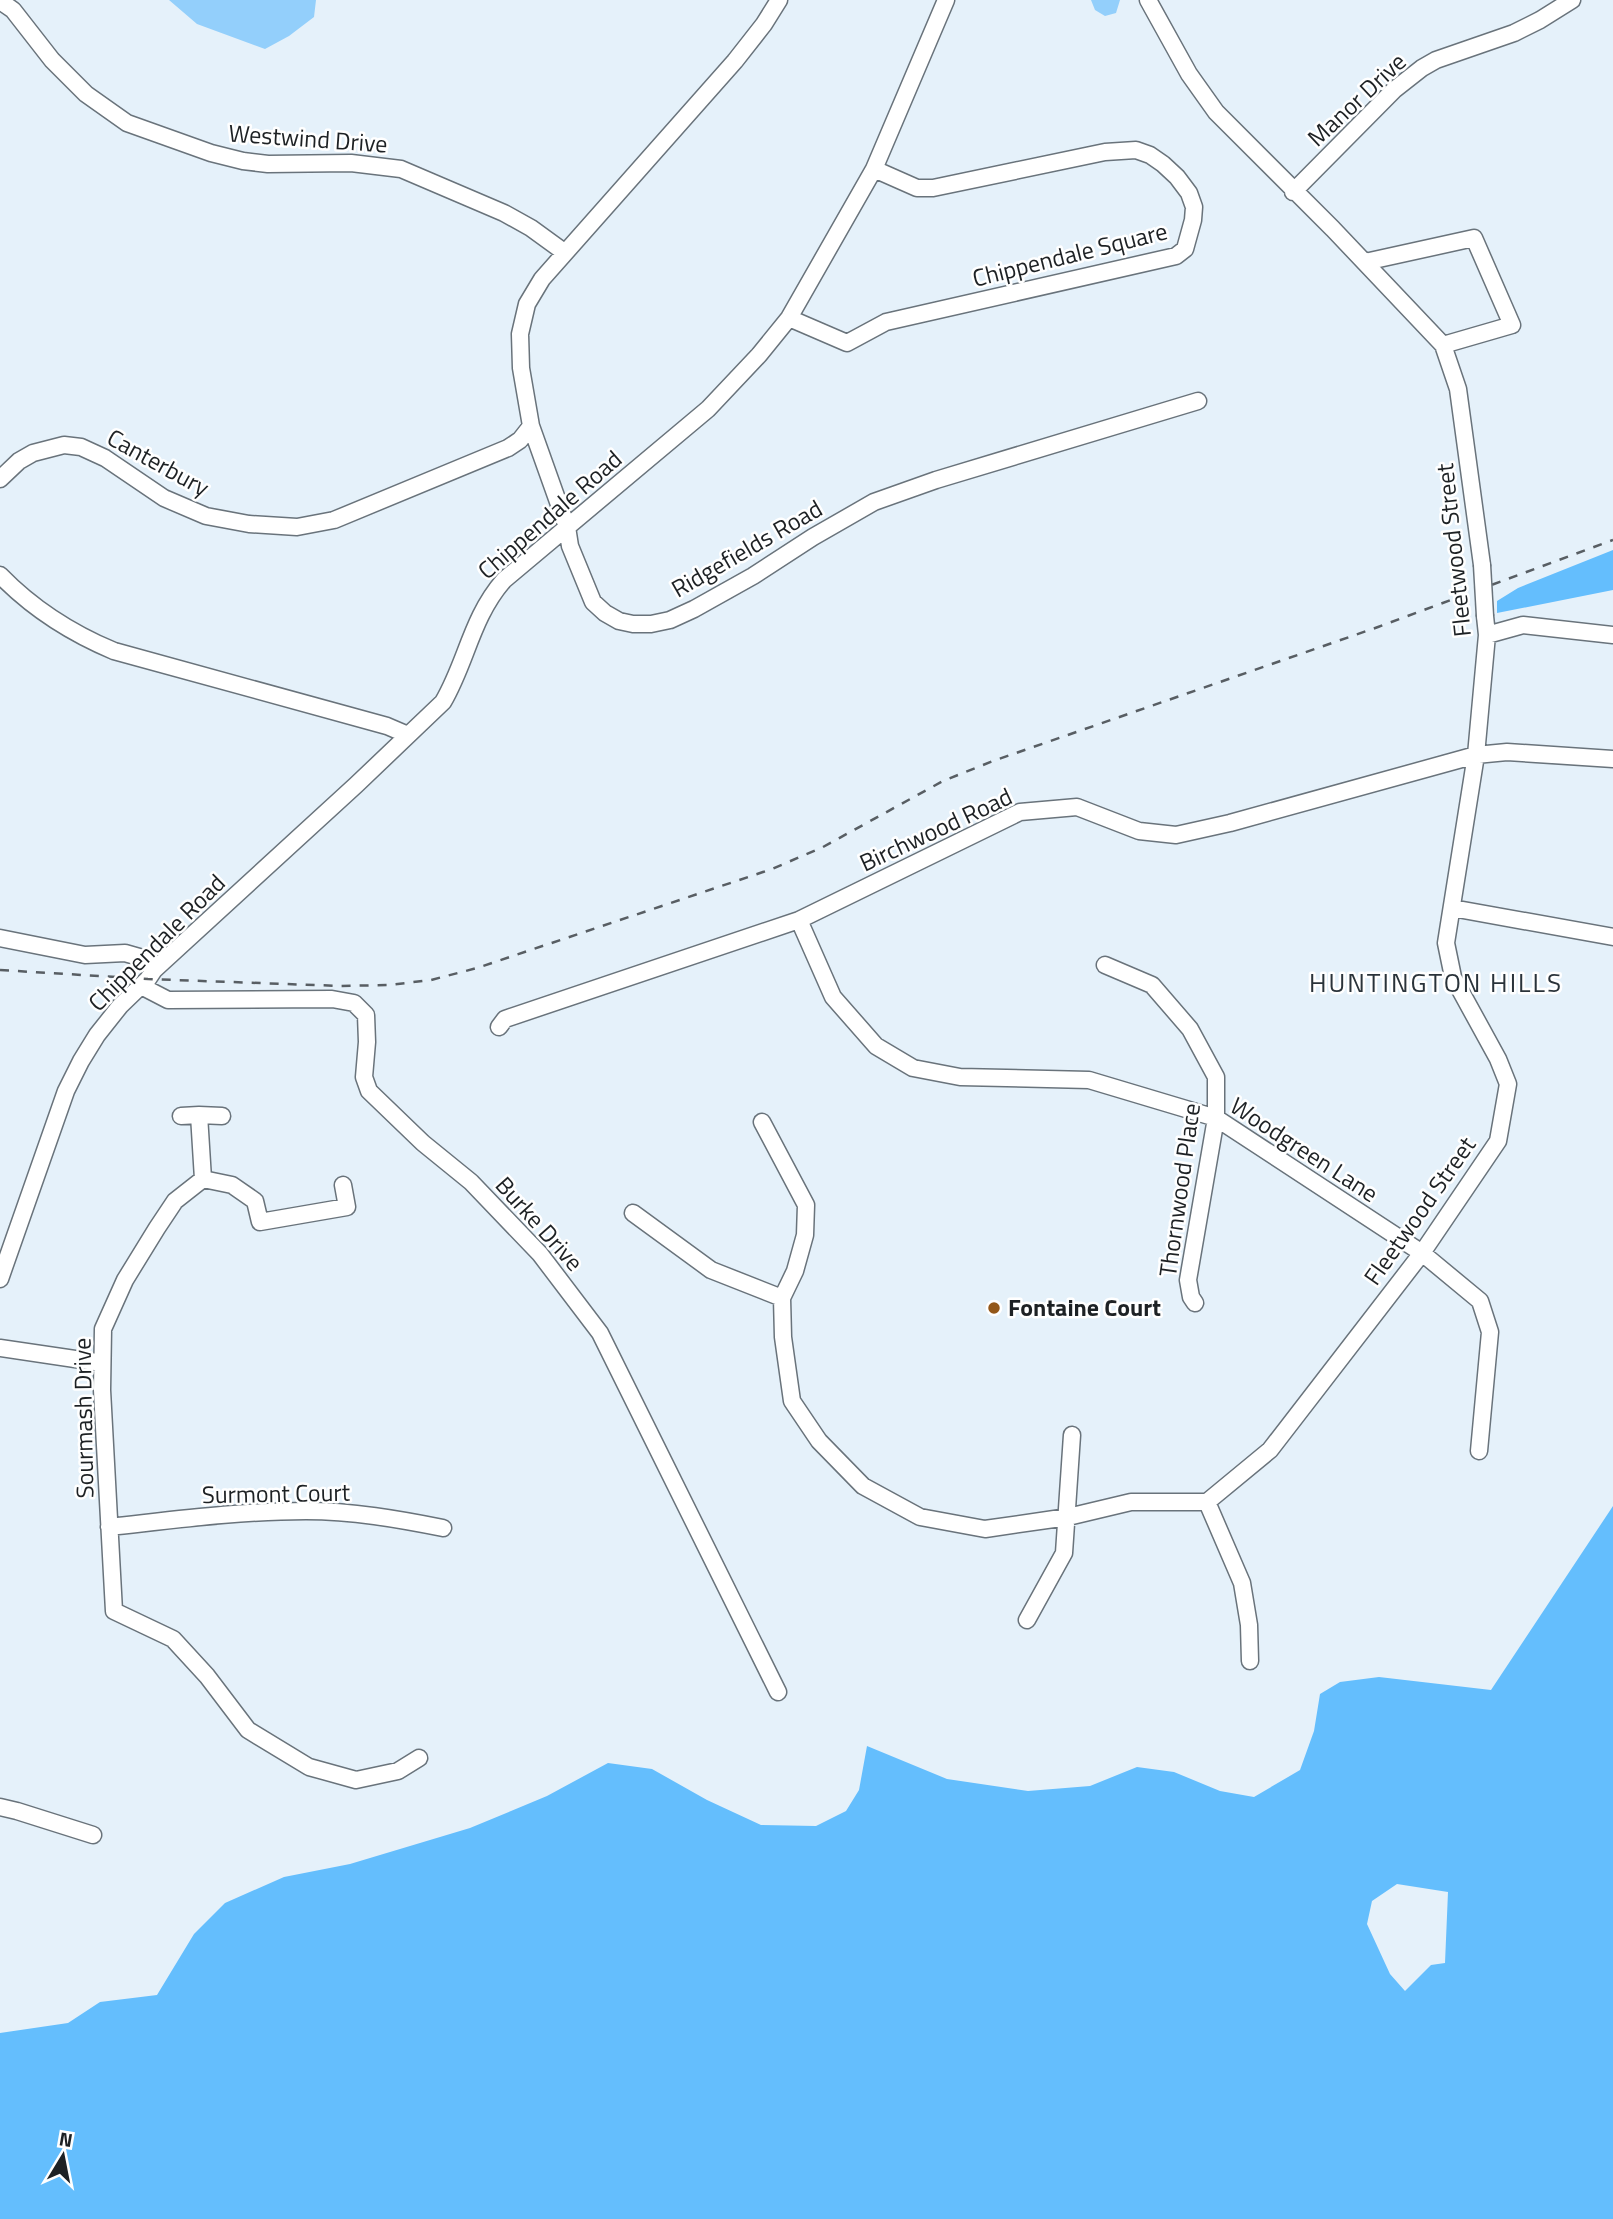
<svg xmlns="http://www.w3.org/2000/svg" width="1613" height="2219" font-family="'Titillium Web',sans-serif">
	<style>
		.green { fill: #93cffb }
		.forest { fill: #64befd; fill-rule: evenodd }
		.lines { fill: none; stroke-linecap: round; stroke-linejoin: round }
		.minor-casing { stroke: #69737b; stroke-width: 19 }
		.minor { stroke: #fff; stroke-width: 16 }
		.rail { stroke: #585e63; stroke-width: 2.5; stroke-dasharray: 9 9; stroke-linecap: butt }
		.minor-bridge-casing { stroke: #69737b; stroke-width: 19; stroke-linecap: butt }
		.minor-bridge { stroke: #fff; stroke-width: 16 }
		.poi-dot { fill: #935719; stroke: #fff; stroke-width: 2.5 }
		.labels { text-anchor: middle; stroke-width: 5; stroke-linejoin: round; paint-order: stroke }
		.street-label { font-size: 24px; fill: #1d2124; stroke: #fff }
		.poi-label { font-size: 24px; font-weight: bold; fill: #1d2124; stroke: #fff; text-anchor: start }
		.neighbourhood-label { font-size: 26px; letter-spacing: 2px; fill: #2a333a; stroke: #fff }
	</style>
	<rect width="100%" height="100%" fill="#e5f1fa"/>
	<path class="green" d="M169,0H316L314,17L289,36L265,49L197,24Z
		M1091,0H1120L1116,13L1105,16L1095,10Z"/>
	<path class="forest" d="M1613,550V590L1497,613V601L1518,588Z
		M1613,1506V2219H0V2033L68,2023L100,2002L157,1995L194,1934L225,1903L284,1877L350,1864L470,1828L547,1796L608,1763L652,1769L707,1800L761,1825L816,1826L846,1811L859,1790L867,1746L947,1779L1028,1791L1090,1786L1137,1767L1174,1772L1220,1791L1254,1797L1300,1770L1314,1731L1320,1694L1340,1682L1379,1677L1491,1690ZM1397,1884L1448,1892L1445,1963L1431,1965L1405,1991L1390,1974L1367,1924L1372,1901Z"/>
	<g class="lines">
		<g class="minor-casing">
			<path id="minor" d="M779,0L764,24L735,61L542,279L527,304L520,334L521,368L531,426L567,527L570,546L593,602L605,613L619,621L633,624H651L670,620L694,609L753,576L813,537L874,502L936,480L1198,401
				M1148,0L1189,74L1216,112L1333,229L1443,345L1458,389L1482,565
				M0,1L13,10L52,60L86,94L127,123L211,153L243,161L268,164L351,163L401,169L504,213L531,228L564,252
				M1293,192L1394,90L1422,68L1436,60L1514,33L1540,20L1572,0
				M1365,262L1474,238L1512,325L1443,345
				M789,318L847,343L886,322L1176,256L1185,249L1193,220L1194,207L1189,193L1177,177L1163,164L1150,155L1136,150L1105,152L933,188H917L874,169
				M0,479L19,461L33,453L64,445L81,447L105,458L164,498L206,516L249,524L297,527L334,520L508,448L520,440L531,426
				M0,575C33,609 71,633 114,651L387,726L408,735
				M1487,635L1523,625L1613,635
				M1452,908L1613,937
				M799,920L833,997L876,1046L913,1068L960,1077L1089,1080L1216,1118L1422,1253L1480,1301L1490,1332L1479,1451
				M0,938L85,955L125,953L139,957L154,970
				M1105,965L1152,985L1190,1029L1216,1077V1118L1188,1280L1191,1297L1195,1303
				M141,986L168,1000L332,999L354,1003L366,1015L367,1042L364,1077L369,1091L423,1143L471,1182L540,1254L600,1333L778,1692
				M499,1027L505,1019L799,920L1020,812L1077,807L1139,831L1176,835L1230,823L1476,755L1507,752L1613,759
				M199,1115L222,1116
				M181,1116L199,1115L203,1179
				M762,1122L806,1205L805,1235L795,1271L782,1298L783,1337L792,1401L819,1441L863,1486L920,1517L985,1529L1068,1517L1131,1502H1207L1270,1450L1422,1253L1498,1141L1508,1084L1498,1059L1453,977L1446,943L1476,755L1487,635L1485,616
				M203,1179L175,1201L157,1228L125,1280L103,1329L102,1390L114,1611L173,1639L207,1676L248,1730L309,1767L356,1780L398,1771L419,1758
				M203,1179L232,1185L255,1201L260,1222L347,1207L343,1185
				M633,1213L711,1270L782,1298
				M0,1279L66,1091L81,1061L97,1035L120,1006L148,979L154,970L356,785L443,702C467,661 471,618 504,580L708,409L759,355L789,318L874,169L946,0
				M0,1348L102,1363
				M1207,1502L1242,1583L1249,1625L1250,1661
				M109,1527C174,1520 240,1511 306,1511C352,1511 398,1519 443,1528
				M1027,1620L1064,1553L1072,1435
				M0,1807L17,1811L93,1835"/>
		</g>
		<use href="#minor" class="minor"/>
		<path class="rail" d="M0,970L148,979L341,986L389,985L431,980L477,968L772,869L823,847L943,781L993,761L1378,627L1613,540"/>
		<g class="minor-bridge-casing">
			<path id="minor-bridge" d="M1482,565L1485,616"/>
		</g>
		<use href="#minor-bridge" class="minor-bridge"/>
	</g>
	<circle class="poi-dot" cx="994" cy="1308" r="7"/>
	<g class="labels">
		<g class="street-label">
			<text transform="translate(1357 100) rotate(-43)" y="8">Manor Drive</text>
			<text transform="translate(308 139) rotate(4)" y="8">Westwind Drive</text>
			<text transform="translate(1070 255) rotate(-14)" y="8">Chippendale Square</text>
			<text transform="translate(158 463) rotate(29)" y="8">Canterbury</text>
			<text transform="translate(550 515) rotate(-41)" y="8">Chippendale Road</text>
			<text transform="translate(747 549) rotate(-30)" y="8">Ridgefields Road</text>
			<text transform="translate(1454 550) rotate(-96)" y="8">Fleetwood Street</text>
			<text transform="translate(936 830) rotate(-25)" y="8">Birchwood Road</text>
			<text transform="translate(157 943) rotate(-45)" y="8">Chippendale Road</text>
			<text transform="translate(1304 1150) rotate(33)" y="8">Woodgreen Lane</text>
			<text transform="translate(1180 1190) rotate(-82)" y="8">Thornwood Place</text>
			<text transform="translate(1420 1211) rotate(-55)" y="8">Fleetwood Street</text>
			<text transform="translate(539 1224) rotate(48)" y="8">Burke Drive</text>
			<text transform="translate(84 1418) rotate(-91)" y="8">Sourmash Drive</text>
			<text transform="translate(276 1494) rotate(-1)" y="8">Surmont Court</text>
		</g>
		<g class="poi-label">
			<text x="1008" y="1316">Fontaine Court</text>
		</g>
		<g class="neighbourhood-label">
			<text x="1436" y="992">HUNTINGTON HILLS</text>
		</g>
	</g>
	<g transform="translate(63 2156) rotate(10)" stroke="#ffffff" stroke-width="5" paint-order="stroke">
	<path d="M0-5L12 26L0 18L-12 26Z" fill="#1d2124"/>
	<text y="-10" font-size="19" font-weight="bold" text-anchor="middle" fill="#1d2124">N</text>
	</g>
</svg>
